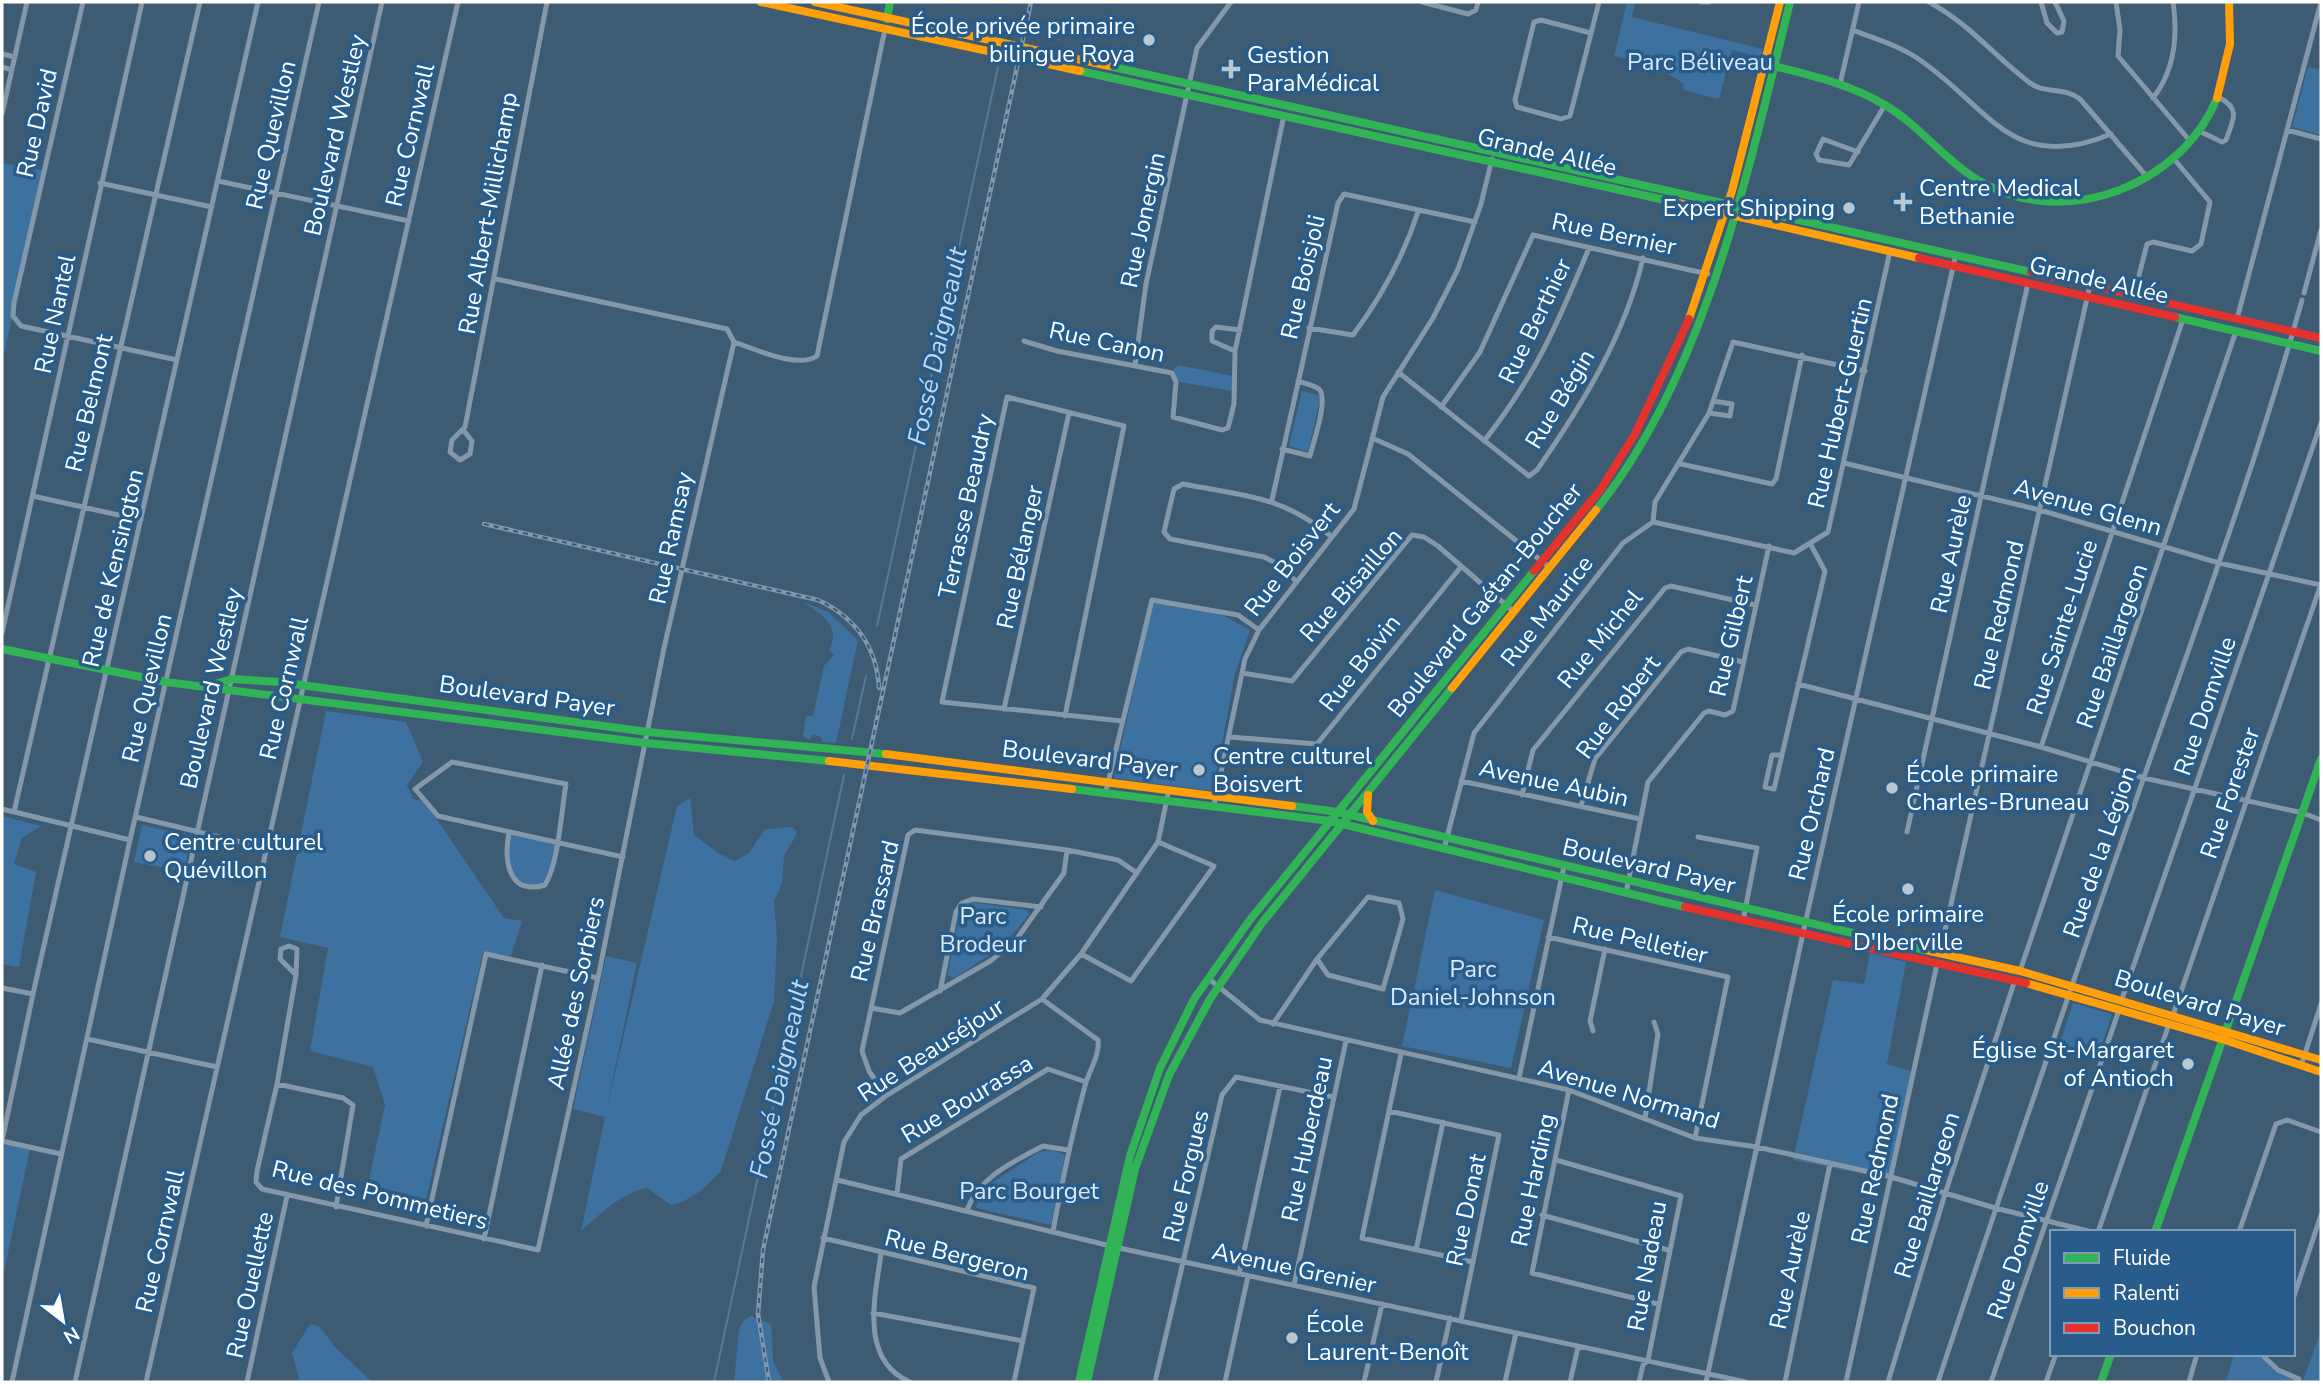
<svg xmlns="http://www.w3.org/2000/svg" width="2323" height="1384" font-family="'Nunito Sans',sans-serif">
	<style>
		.green { fill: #3c71a0 }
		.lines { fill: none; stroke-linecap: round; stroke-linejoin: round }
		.stream { stroke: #567999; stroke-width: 2 }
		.street { stroke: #8598a9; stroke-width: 5 }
		.fast { stroke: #30b455; stroke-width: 8 }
		.slow { stroke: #ff9f0a; stroke-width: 8 }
		.jam { stroke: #e5322d; stroke-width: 8 }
		.rail-casing { stroke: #8597a7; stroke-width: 4.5 }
		.rail { stroke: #275c8b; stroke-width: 2; stroke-dasharray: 5; stroke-linecap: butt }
		.poi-dot { fill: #bbc6ce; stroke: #275c8b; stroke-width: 2.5 }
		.labels { text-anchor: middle; stroke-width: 7; stroke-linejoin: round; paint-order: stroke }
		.poi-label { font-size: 24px; fill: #fff; stroke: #275c8b; text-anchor: start }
		.park-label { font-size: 24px; fill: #daeaf8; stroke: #275c8b }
		.street-label { font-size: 24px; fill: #fff; stroke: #275c8b }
		.water-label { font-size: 26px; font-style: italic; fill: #c2dbf1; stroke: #275c8b }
	</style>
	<rect width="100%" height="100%" fill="#3e5b74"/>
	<path class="green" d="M1627,2H1635L1632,17L1763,49L1761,57L1732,50L1719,99L1683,90L1684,84L1656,66L1614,56Z
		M2308,67L2321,70V135L2292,127Z
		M2,163L44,170L4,354L2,353Z
		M1178,365L1233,376L1232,391L1180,382L1172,372Z
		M1302,391L1321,396L1308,452L1289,446Z
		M1158,601L1221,614L1250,630L1235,674L1213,791L1114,778L1152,606Z
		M803,602L828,612L858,640L836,743L823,742L820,736L813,735L809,740L803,736L806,716H813L824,666L834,655L829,650C842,626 821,614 803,602Z
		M326,711L406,722L423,762L407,785L413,799L425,802L504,918L522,921L511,956L483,952L426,1199L368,1185L385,1105L373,1067L310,1051L328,948L280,937Z
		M690,798L694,835L718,853L735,861L749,853L765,829L792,827L797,832C795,841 786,848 784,857C782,875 785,884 774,900L777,938L774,1001L721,1171C707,1186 692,1201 671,1205L647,1188C619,1194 602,1213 581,1231L605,1117L573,1109L606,956L637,963L606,1112L677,806Z
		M2,816L41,826L22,838L14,864L36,872L19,967L2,964Z
		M142,825L192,836L184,871L134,862Z
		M509,832L556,842L549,878L545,885C507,896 504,859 509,832Z
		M1435,890L1544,920L1511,1068L1402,1046Z
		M969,902L1027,910L1029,914C1009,943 983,960 954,978L947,975L961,908Z
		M1870,953L1906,962L1887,1064L1915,1072L1891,1179L1793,1160L1833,980L1864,984Z
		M2073,1003L2112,1014L2097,1060L2058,1048Z
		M2,1142L30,1149L2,1281Z
		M1052,1150L1065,1155L1051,1225L976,1208L981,1190L1039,1152Z
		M751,1316L771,1324L773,1360L783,1382H734L739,1330L744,1320Z
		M310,1324L319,1326L335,1347L372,1382H300L292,1353Z
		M2321,1330V1382H2226L2234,1354H2260L2289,1377L2303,1381Z"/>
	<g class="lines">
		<path class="stream" d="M877,626L998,67
			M852,739L866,676
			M714,1382L844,775"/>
		<path class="street" d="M83,2L14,303L13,316L21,326L177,360
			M1422,2L1468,14L1476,10L1478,2
			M1701,2H1709
			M1929,2C1971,25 1993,55 2030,83C2045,94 2065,87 2080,99L2148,178
			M2041,2L2047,23L2057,33L2062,32L2064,21L2055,2
			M2116,2L2120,30L2118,56L2190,141
			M1852,30C1874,38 1897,45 1917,58C1988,105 2011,176 2111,134
			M1591,33L1541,20L1534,22L1515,100L1517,107L1561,119L1570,116L1599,2
			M2,54L15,57
			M2,67L12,70
			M1840,84L1859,2
			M2153,98C2175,70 2178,36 2173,2
			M2,114L27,2
			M2287,130L2321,139
			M2199,131L2222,142L2226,140C2233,120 2241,109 2220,98
			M1858,152L1823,139L1816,154L1819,160L1849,165L1885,105
			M218,181L409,221
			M100,183L212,207
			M496,279L727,329L734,342C755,349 797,369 817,356L885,29
			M2304,293L2321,230
			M2134,295L2147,244L2153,242L2192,251L2201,244L2210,202L2174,159
			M2237,319L2321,2
			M1309,328L1353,335C1382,296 1403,258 1418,212
			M1024,341L1057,351L1172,373L1176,382L1173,417L1222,430L1228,428L1234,404L1235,351L1284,115
			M1235,351L1212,341V331L1216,327L1240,330
			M1135,365L1146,284L1197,48L1231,2
			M1398,372L1529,476L1537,470C1582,405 1625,336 1643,258
			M1441,407L1480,352L1533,235L1708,274
			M1709,413L1730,416L1732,404L1713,401
			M464,431L472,441L470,454L460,460L450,452L452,440L465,427L547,2
			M1372,438L1408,454L1549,567
			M1484,441C1535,377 1558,323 1589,248
			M1282,449L1310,456C1313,443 1329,399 1319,389C1314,385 1304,383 1298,381
			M1844,463L2040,510L2219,563L2321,585
			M1681,464L1772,484L1776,479L1802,355
			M33,496L141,520
			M1272,500L1338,203L1344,194L1475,222
			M1653,522L1794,553L1828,532L1890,251
			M1653,522L1655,502L1709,413L1733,342L1865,371
			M1296,581L1276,563L1264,557L1170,539L1164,532L1174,489L1183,484C1245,496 1281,495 1332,537
			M2,633L142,2
			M1242,673L1292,681L1412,535L1424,537L1438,546L1514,612
			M1798,684L2041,747L2144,778L2303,813L2321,820
			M1004,709L1069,413
			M1065,716L1124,426L1007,397L942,702L1122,721
			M1230,737L1317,744L1460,568
			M2041,747L2183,319
			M1781,755H1772L1765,787L1774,789L1825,571L1811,545
			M1461,781L1640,819
			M1106,791L1152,600L1238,615L1259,630
			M1522,795L1533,750L1665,588L1671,586L1755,605
			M1214,805L1245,659L1259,630L1354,509L1383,397L1433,318L1458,269L1481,204L1492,159
			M1581,806L1595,759L1681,652L1688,649L1743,662
			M2,809L130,840
			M14,812L200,2
			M136,817L266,848
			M509,832C504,859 507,896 545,885C559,862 561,812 566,784L452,762L415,789L438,816L623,857
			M1907,832L2028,283
			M1698,837L1757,848L1743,921
			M1444,849L1474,733L1623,543L1653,522
			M1626,893L1648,782L1704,713L1709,711L1725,715L1733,711L1769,546
			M1548,937L1728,977L1695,1138
			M1940,953L2090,285
			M1081,954L1131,981L1214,866L1158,842
			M2020,971L2236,331
			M296,975L280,959L281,949L289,946L297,949L296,975L277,1084L257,1171L256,1182L262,1189L538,1250L598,978L664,648L734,342
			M1209,979L1260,1020L1569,1090L1695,1138L1757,1147L1888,1176L1995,1208L2092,1232
			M2,988L33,994
			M940,991L956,912L962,903L973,899L1041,907
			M1042,999L1098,1040C1100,1056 1089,1070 1085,1086C1072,1134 1062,1182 1053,1231
			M2122,999L2321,423
			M871,1008L900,1013L992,960L1018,937L1064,873L1067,850
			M2173,1015L2321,584
			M1273,1024L1317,959L1368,897L1399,903L1403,919L1383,989L1328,975L1317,959
			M1593,1031L1590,1021L1605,949
			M87,1039L217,1067
			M1401,1054L1362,1238L1473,1262
			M2301,1066L2321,1004
			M1519,1078L1564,866
			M277,1084L343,1098L353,1105L336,1207
			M1569,1090L1532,1273L1658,1304
			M886,1096L869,1071L862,1051L908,835L915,830L1067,850L1118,860L1137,873
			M1389,1111L1499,1135L1461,1320
			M1645,1118L1658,1034L1654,1022
			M2,1141L33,994L258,2
			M2,1141L61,1154
			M1556,1160L1681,1196L1648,1360L1643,1365L1639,1382
			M837,1180L1119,1248L1746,1382
			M897,1194L901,1159L1048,1069L1086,1082
			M967,1210C980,1176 1013,1162 1043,1146L1068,1150
			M1542,1215L1668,1250
			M426,1226L486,954L598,978
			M2098,1232L2169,1024
			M2239,1232L2276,1124L2287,1120L2321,1132
			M823,1238L1034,1288L1014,1382
			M484,1239L542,965
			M1416,1250L1443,1122
			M881,1254C875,1297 859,1360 910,1382
			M1239,1274L1280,1087
			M1294,1285L1346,1041
			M2293,1299L2321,1215
			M873,1313L1023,1341
			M2261,1354L2278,1370L2299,1379
			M12,1382L130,840L319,2
			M75,1382L382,2
			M146,1382L458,2
			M247,1382L287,1196
			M829,1382L820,1358L814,1287L844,1142L861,1115L886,1096L1042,999L1081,954L1158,842L1169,789
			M1155,1382L1222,1095L1236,1077L1333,1097
			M1225,1382L1248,1276
			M1364,1382L1382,1304
			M1436,1382L1450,1318
			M1505,1382L1516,1333
			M1570,1382L1578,1347
			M1706,1382L1805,924L1956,254
			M1785,1382L1830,1164
			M1846,1382L1937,964
			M1888,1382L1945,1194L2015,980
			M1938,1382C2005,1179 2075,976 2145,774C2200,617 2257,461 2302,300
			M1991,1382L2119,1010
			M2046,1382L2056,1354
			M2189,1382L2197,1354"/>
		<path class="fast" d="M887,19L890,2
			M1770,65C1809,75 1850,84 1885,105C1922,127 1947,164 1985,184C2069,229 2182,184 2217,98
			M1109,66L2031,272
			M1080,71L1674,202
			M2175,317L2321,351
			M1596,510C1706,374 1749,168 1790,2
			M2,649L166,682L646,743L829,761
			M209,686L232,679L279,682L648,732L886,754
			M1072,789L1330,821L1685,907
			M1292,806L1338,812L1925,950
			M2155,1232L2321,759
			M1079,1382L1130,1156L1160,1068L1194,999L1249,921L1534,571
			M1087,1382L1135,1169L1169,1075L1210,999L1262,923L1452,688
			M2101,1382L2111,1354"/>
		<path class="slow" d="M761,2L1080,71
			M815,2L1109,66
			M2217,98L2230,44L2229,2
			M1674,202L1919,258
			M1689,319L1732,191L1780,2
			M1452,688L1596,510
			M886,754L1292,806
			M829,761L1072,789
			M1368,795L1367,812L1373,821
			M1925,950L2020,971L2321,1060
			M2026,983L2225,1040L2321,1072"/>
		<path class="jam" d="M1919,258L2175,317
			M2031,272L2321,338
			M1534,571L1601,489L1635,434L1689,319
			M1685,907L2026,983"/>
		<g class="rail-casing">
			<path id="rail" d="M484,524L818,600C855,617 877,647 879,688
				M769,1382L758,1314L763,1250L1031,2"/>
		</g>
		<use href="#rail" class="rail"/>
	</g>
	<g class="poi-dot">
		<circle cx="1149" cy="40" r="7"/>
		<path d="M1227.5 58.5h7v7h7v7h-7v7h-7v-7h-7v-7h7z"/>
		<path d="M1899.5 191.5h7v7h7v7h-7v7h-7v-7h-7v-7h7z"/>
		<circle cx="1849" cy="208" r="7"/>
		<circle cx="1199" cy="770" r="7"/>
		<circle cx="1892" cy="788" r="7"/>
		<circle cx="150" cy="856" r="7"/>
		<circle cx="1908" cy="889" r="7"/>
		<circle cx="2188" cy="1064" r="7"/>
		<circle cx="1292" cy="1338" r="7"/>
	</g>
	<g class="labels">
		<g class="poi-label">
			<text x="1135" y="34" text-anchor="end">École privée primaire<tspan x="1135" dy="28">bilingue Roya</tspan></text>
			<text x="1247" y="63">Gestion<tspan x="1247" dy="28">ParaMédical</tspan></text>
			<text x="1919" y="196">Centre Medical<tspan x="1919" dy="28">Bethanie</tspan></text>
			<text x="1835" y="216" text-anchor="end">Expert Shipping</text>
			<text x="1213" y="764">Centre culturel<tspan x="1213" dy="28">Boisvert</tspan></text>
			<text x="1906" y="782">École primaire<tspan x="1906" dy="28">Charles-Bruneau</tspan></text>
			<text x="164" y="850">Centre culturel<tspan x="164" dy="28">Quévillon</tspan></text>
			<text x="1908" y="922" text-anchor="middle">École primaire<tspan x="1908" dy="28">D'Iberville</tspan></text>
			<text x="2174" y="1058" text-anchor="end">Église St-Margaret<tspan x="2174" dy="28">of Antioch</tspan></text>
			<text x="1306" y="1332">École<tspan x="1306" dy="28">Laurent-Benoît</tspan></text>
		</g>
		<g class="park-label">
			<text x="1700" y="70">Parc Béliveau</text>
			<text x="983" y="924">Parc<tspan x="983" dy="28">Brodeur</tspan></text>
			<text x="1473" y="977">Parc<tspan x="1473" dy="28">Daniel-Johnson</tspan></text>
			<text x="1029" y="1199">Parc Bourget</text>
		</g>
		<g class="street-label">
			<text transform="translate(37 123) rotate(-77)" y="8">Rue David</text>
			<text transform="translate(271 135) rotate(-77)" y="8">Rue Quevillon</text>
			<text transform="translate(335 135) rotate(-77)" y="8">Boulevard Westley</text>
			<text transform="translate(410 135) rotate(-77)" y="8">Rue Cornwall</text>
			<text transform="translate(1547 152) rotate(13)" y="8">Grande Allée</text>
			<text transform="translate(488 213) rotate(-80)" y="8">Rue Albert-Millichamp</text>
			<text transform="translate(1143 220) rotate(-78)" y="8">Rue Jonergin</text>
			<text transform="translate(1614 234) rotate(12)" y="8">Rue Bernier</text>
			<text transform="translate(1303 277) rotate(-77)" y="8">Rue Boisjoli</text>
			<text transform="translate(2099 280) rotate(13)" y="8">Grande Allée</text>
			<text transform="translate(55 314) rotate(-78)" y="8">Rue Nantel</text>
			<text transform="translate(1535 321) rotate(-64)" y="8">Rue Berthier</text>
			<text transform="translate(1107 342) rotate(12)" y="8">Rue Canon</text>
			<text transform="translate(1560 399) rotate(-59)" y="8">Rue Bégin</text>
			<text transform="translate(89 403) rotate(-77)" y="8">Rue Belmont</text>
			<text transform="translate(1840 403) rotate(-77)" y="8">Rue Hubert-Guertin</text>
			<text transform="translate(966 506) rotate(-78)" y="8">Terrasse Beaudry</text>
			<text transform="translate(2088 507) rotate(16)" y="8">Avenue Glenn</text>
			<text transform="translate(671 538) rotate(-78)" y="8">Rue Ramsay</text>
			<text transform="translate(1951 554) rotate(-78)" y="8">Rue Aurèle</text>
			<text transform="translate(1020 557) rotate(-78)" y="8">Rue Bélanger</text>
			<text transform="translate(1292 559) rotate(-52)" y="8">Rue Boisvert</text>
			<text transform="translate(113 568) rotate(-77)" y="8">Rue de Kensington</text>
			<text transform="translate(1351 585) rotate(-49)" y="8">Rue Bisaillon</text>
			<text transform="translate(1485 600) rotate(-51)" y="8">Boulevard Gaétan-Boucher</text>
			<text transform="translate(1547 611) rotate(-52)" y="8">Rue Maurice</text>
			<text transform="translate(1999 615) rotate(-77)" y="8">Rue Redmond</text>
			<text transform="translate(2062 627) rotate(-72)" y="8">Rue Sainte-Lucie</text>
			<text transform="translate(1731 636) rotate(-77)" y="8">Rue Gilbert</text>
			<text transform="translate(1600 639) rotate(-51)" y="8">Rue Michel</text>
			<text transform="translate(2112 646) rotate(-71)" y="8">Rue Baillargeon</text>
			<text transform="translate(1360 663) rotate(-52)" y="8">Rue Boivin</text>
			<text transform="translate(147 688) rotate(-77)" y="8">Rue Quevillon</text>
			<text transform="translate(211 688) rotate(-77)" y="8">Boulevard Westley</text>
			<text transform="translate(284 688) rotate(-77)" y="8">Rue Cornwall</text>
			<text transform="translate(527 696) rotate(8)" y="8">Boulevard Payer</text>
			<text transform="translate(2205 706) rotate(-71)" y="8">Rue Domville</text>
			<text transform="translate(1618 707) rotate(-53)" y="8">Rue Robert</text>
			<text transform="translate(1090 759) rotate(7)" y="8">Boulevard Payer</text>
			<text transform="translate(1554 783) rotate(12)" y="8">Avenue Aubin</text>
			<text transform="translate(2230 793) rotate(-71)" y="8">Rue Forester</text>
			<text transform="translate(1812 814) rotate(-77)" y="8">Rue Orchard</text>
			<text transform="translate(2100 852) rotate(-71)" y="8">Rue de la Légion</text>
			<text transform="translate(1649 866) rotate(13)" y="8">Boulevard Payer</text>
			<text transform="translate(875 911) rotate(-77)" y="8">Rue Brassard</text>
			<text transform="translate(1640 940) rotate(13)" y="8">Rue Pelletier</text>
			<text transform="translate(576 993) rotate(-78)" y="8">Allée des Sorbiers</text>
			<text transform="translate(2200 1003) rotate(17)" y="8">Boulevard Payer</text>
			<text transform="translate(931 1050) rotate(-33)" y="8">Rue Beauséjour</text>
			<text transform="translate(1629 1094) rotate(17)" y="8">Avenue Normand</text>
			<text transform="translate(967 1099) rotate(-31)" y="8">Rue Bourassa</text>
			<text transform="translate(1307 1139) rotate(-78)" y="8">Rue Huberdeau</text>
			<text transform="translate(1875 1169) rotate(-78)" y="8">Rue Redmond</text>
			<text transform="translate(1186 1176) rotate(-77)" y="8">Rue Forgues</text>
			<text transform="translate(1533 1180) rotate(-78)" y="8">Rue Harding</text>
			<text transform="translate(380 1195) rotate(14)" y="8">Rue des Pommetiers</text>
			<text transform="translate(1927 1195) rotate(-73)" y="8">Rue Baillargeon</text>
			<text transform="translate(1466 1210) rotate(-78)" y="8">Rue Donat</text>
			<text transform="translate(160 1241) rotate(-77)" y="8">Rue Cornwall</text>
			<text transform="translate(2018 1250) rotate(-71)" y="8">Rue Domville</text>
			<text transform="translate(957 1255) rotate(14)" y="8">Rue Bergeron</text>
			<text transform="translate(1647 1266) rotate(-80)" y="8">Rue Nadeau</text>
			<text transform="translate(1294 1268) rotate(12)" y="8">Avenue Grenier</text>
			<text transform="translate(1790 1270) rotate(-78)" y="8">Rue Aurèle</text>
			<text transform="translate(250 1285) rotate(-78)" y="8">Rue Ouellette</text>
		</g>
		<g class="water-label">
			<text transform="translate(937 346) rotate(-78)" y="9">Fossé Daigneault</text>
			<text transform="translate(779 1079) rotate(-78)" y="9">Fossé Daigneault</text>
		</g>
	</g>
	<rect width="2323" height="1384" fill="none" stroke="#ffffff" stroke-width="7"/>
	<rect x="2050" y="1230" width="245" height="126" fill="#275c8b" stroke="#7d9db9" stroke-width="2"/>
	<rect x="2064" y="1253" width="35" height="10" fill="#30b455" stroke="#7d9db9" stroke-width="2"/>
	<text x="2113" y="1265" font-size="21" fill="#ffffff">Fluide</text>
	<rect x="2064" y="1288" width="35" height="10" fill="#ff9f0a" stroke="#7d9db9" stroke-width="2"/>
	<text x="2113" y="1300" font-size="21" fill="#ffffff">Ralenti</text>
	<rect x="2064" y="1323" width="35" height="10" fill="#e5322d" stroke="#7d9db9" stroke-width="2"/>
	<text x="2113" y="1335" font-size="21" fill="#ffffff">Bouchon</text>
	<g transform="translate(63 1321) rotate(149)" stroke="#275c8b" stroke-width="5" paint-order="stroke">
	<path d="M0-5L12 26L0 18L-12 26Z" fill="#ffffff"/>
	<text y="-10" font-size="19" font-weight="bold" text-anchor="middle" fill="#ffffff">N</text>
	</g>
</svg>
